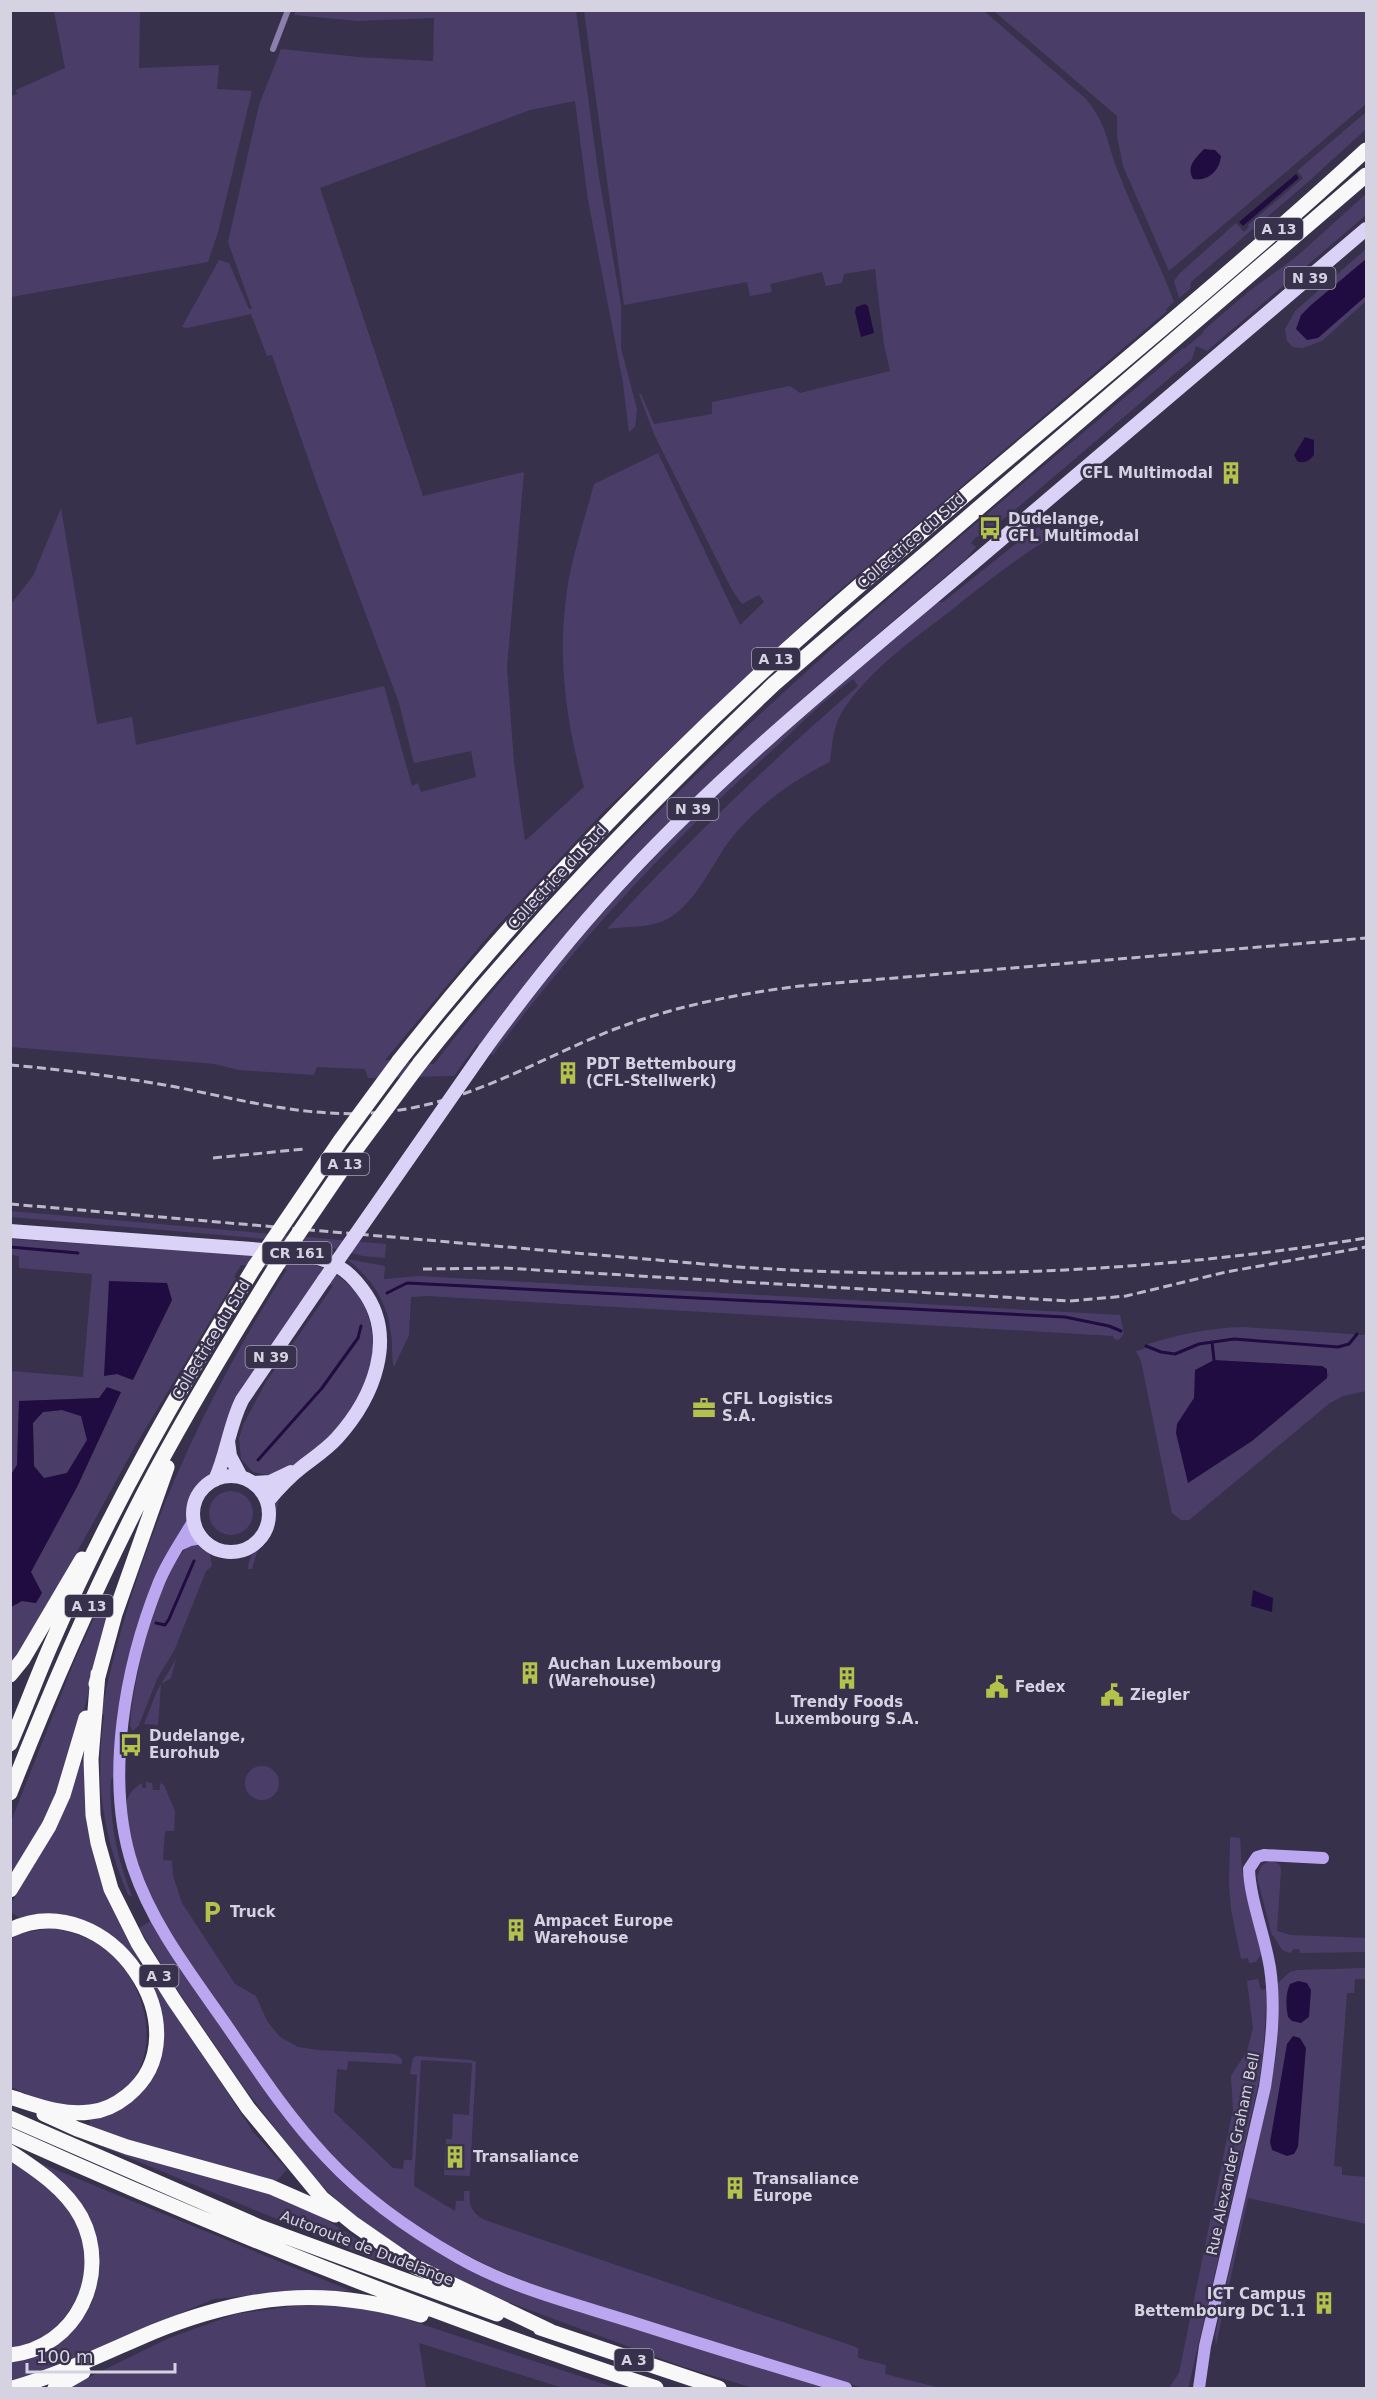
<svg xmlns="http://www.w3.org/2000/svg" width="1377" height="2399" font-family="'DejaVu Sans',sans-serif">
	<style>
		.green { fill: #4a3e69; fill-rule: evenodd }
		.water { fill: #210c41; fill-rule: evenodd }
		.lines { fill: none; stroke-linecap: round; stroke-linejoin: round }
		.stream { stroke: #210c41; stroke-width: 3 }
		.minor { stroke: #8b7fad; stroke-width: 6 }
		.secondary { stroke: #bba7f0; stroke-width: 12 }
		.primary { stroke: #dbd2f7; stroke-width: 14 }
		.motorway { stroke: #f8f8f8; stroke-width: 15 }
		.rail { stroke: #bdb9ca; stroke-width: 3; stroke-dasharray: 9 4.5; stroke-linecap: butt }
		.primary-bridge { stroke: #dbd2f7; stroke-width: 14 }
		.motorway-bridge { stroke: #f8f8f8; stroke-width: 15 }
		.labels { text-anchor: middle; stroke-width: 5; stroke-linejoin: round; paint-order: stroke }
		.shield { fill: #38314b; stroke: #a6a2b5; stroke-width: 1.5 }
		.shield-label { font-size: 14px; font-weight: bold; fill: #d5d2e2 }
		.poi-label { font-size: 15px; font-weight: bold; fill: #d5d2e2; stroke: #38314b; text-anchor: start }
		.street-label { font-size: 15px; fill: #d5d2e2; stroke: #38314b }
	</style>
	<rect width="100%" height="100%" fill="#38314b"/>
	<path class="green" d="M54,11H140L139,68L219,65L217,89L252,91L218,232L208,262L11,297V96L17,94L16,90L65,68Z
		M296,11H576L599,177L621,305V348L637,409L635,427L629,432L623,383L588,200L575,101L530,110L320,188L423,496L524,472L507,667L514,763L525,841L584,787C566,722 557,658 567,591C572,555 585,519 594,484L658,453L740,625L764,602L759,595L742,604L732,590L654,434L639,394H641L654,424L712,414V402L790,386L800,393L890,371L884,345L875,269L844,274L842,283L826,286L822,272L770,284L772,292L750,296L747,282L624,305L584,11H984L1085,98C1107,124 1106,140 1117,169C1134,214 1157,257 1174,302L1166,309L1167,311L827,601L604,811L490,934L385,1060L434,1064C647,789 920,572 1183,348L1184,349L1203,333L1204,330L1248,292L1296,257L1366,194V215L1207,351L1196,346L1192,359L1010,514L981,536L976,537L971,543L976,547L967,558C850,657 733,757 627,867C573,922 527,984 479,1046L477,1044L454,1076L371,1078H368L365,1069L317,1067L314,1075L239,1070L215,1064L11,1047V604L33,576L61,508L97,724L132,717L136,745L384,686L412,786L418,783L421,792L476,777L471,751L414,763L399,703L317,484L272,355L267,356L251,314L187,328L182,327L219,260L229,263L249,309H252L228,242L259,105L281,49L358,57L433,61L434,18L358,21L294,15Z
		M994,11H1366V104L1169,271L1123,166L1117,136V116Z
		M1366,112V129L1308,182L1191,282L1190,289L1179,298L1174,281L1179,274L1236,223L1244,232L1249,227L1248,225L1303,178L1297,171Z
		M1366,249V301L1322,341L1303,348L1293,347L1287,341L1285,329L1295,311Z
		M1039,527L1041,530L1056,529L1054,536C1016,558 983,585 949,612C911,641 868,671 842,712C833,727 832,745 830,762C793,780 760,804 733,836C712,862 699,900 669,918C650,929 628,926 607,929C686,843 769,763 858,686L853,679C822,701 795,730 767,755C666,846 574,945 493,1055L490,1053C539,985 592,921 651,861C739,769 838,687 934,603L943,602L1033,530Z
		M10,1211L386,1244L385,1258L363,1256L313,1243L11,1217Z
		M11,1239C65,1243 119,1246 174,1250C220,1252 300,1250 338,1276C371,1299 378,1336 369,1373C356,1421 312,1460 268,1478L267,1475L253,1472L241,1459L239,1438L244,1423L266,1382L333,1286L320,1277L237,1397L224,1427L220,1454L211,1475L194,1495L186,1523L173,1542L154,1580L115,1749L113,1777L111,1780C109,1820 117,1859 132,1896L128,1895C102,1833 95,1781 104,1715L101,1714C133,1554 200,1406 287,1269L241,1265L234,1277L236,1278L134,1448L41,1618L11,1664V1607L22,1601L36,1603L30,1572L77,1487L121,1392L99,1398L19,1401L17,1465L11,1476V1371L83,1377L92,1274L19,1268V1256L11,1255ZM172,1300L132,1380L117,1374L105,1375Z
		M347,1259L385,1266L384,1279L419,1276L1120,1315L1124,1333L1119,1340L1114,1339L1113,1336L428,1296L411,1297L409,1335L394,1367C391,1356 393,1345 391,1334C388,1302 371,1278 347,1259Z
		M1243,1327L1366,1335V1391L1343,1396L1330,1403L1189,1520H1181L1172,1513L1141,1361L1136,1351L1144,1349L1148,1344C1180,1334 1210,1328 1243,1327ZM1329,1373L1327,1378L1252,1441L1177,1424L1194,1398Z
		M62,1410L81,1416L87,1440L67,1473L44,1479L34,1466L33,1423L43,1412Z
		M209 1513a22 22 0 1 1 44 0a22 22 0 1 1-44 0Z
		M279,1496L273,1531L257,1552L252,1569H248C249,1550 264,1544 270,1528C274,1517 270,1503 279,1496Z
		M191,1544H201L209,1549L212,1566L206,1571L174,1651L157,1679L139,1725L133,1731L130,1726L131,1713C138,1667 155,1573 191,1544Z
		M105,1594L114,1597L67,1773L45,1826L11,1882L10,1824L74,1662Z
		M176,1659L171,1678L161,1684L158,1725L144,1724L157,1691Z
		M81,1763L87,1764V1798L140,1964C128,1953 103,1929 87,1925C59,1917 38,1932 11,1912V1904L59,1819Z
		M245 1783a17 17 0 1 1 34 0a17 17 0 1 1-34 0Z
		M146,1782L152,1783L153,1790H160V1783L164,1785L175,1811L174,1831H165L163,1860L172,1861L173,1876L182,1903L235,1984L256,1996L267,2021L280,2037L298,2047L318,2050L395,2054L402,2059V2064L348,2061L347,2070L337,2069L334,2112L393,2168L403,2169L404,2160H412L417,2075L410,2074L413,2058L416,2056L471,2060L476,2062L470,2176L444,2175L446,2139H452L453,2114L469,2115L472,2063L421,2060L414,2186L455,2211L456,2201H464V2191H470C468,2205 472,2214 485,2220L853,2346L858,2348V2358L886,2365L885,2374L940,2388H863L542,2288C473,2262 409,2228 355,2178C336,2161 318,2142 302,2122C274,2088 250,2051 226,2015C201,1978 175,1943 154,1904C143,1883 121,1822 127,1800C130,1792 135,1787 142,1783V1788H146Z
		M1230,1837L1240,1838L1242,1871L1261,1954L1256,1962L1249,1963L1248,1958L1241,1959L1231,1909L1229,1884Z
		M1271,1860L1280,1865L1281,1870L1277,1931L1291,1935L1366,1938V1952L1300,1953L1299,1949H1294L1290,1953L1282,1950L1273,1935L1272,1936L1257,1877L1261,1866Z
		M151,1921L322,2161L374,2209L406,2232L579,2311L827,2388H753L681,2366L508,2302L435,2271L409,2256L349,2212L312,2176L245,2089L178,1991L139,1928Z
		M51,1928C70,1932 87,1936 102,1947C153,1983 169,2074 103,2104C92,2109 74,2107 62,2106C45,2105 26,2093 11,2087V1939L18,1934Z
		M1366,1968V1979H1355L1354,1993H1347L1334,2166L1342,2167V2175L1366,2177V2224L1248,2198L1216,2345L1215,2335L1271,2087L1277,2050L1278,1983L1290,1972L1297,1970Z
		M151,1977L254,2133L287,2169L277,2181L189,2157L183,2171C220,2179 256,2187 290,2201C327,2217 359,2242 394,2262L392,2265L368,2257L89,2141L90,2117C101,2114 115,2111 125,2105C171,2074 161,2024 151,1977Z
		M1258,1979L1261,1990L1266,1989C1266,2022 1264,2054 1258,2086L1189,2385L1188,2388H1169L1179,2373L1233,2109L1231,2076L1247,2051L1253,2028L1247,1981Z
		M10,2160C37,2179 68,2199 80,2231C100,2281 63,2342 10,2348Z
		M37,2162L351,2291L288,2292L214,2299L116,2340L57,2369L11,2381L10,2361L25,2360L49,2350L75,2328L92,2303L97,2285L99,2256Z
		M314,2303L350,2305L403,2318L616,2388H563L419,2343L426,2388H67L169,2338L236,2314Z"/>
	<path class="water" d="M1204,149L1215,150L1221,156C1220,170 1208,182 1193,179C1186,166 1195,159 1204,149Z
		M1296,174L1299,178L1243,226L1239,222Z
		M1366,259V296L1318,338L1307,340L1296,329L1301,315L1311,305Z
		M865,304L868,306L874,333L861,337L855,312L856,307Z
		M1305,437L1314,440V455C1309,461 1304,464 1297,461L1294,455Z
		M109,1281L167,1283L172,1300L133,1380L117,1374L104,1376Z
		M1214,1360L1322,1366L1327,1369V1378L1252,1441L1188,1483L1176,1433L1177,1424L1194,1398L1195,1370Z
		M107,1387L121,1392L77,1487L31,1572L42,1593L36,1603L22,1601L11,1607L10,1476L17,1465L19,1401L99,1398ZM62,1410L81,1416L87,1440L67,1473L44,1478L34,1466L33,1423L43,1412Z
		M1253,1590L1273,1598L1272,1612L1251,1606Z
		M1298,1981L1307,1983L1311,1990L1309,2017L1301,2023L1292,2021L1288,2017C1286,2006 1285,1995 1290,1984Z
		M1293,2036L1300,2038L1306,2048L1298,2147L1294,2154L1287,2156L1272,2150L1270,2142L1287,2044Z"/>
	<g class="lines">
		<path class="stream" d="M10,1247L78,1253
			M387,1293L407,1283L1065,1317L1109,1326L1121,1331
			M1212,1342L1214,1360
			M1146,1346L1161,1352L1175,1354L1199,1344L1234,1339L1338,1347L1349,1344L1357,1334
			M258,1460L322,1388L358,1338L361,1326
			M156,1623L165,1625L169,1619L194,1561"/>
		<path class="minor" d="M273,49L288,10"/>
		<path class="secondary" d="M194,1520C182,1540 168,1560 159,1582C125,1666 104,1780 133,1867C154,1930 199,1984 236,2039C264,2080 292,2121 326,2157C364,2198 411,2231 459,2258C512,2288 572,2303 629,2321C701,2344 773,2366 846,2388
			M179,1545L190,1540L202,1538
			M1199,2388L1205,2346L1265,2087C1271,2047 1276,2008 1270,1968C1265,1936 1250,1900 1249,1869L1257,1857L1264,1855L1323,1858"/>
		<path class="primary" d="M485,1049C530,987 578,927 631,871C729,767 841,675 950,583C1089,465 1228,347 1366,229
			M10,1231L292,1252C308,1256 325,1258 339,1267C348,1272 356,1281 362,1289C399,1337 373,1398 337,1438C327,1449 315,1457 302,1467C289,1477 278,1489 267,1502
			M228,1441L230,1456L241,1477
			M193 1514a38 38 0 1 1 76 0a38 38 0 1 1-76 0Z
			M215,1480C227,1454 229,1426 242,1400L324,1280
			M254,1483L270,1482L291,1472"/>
		<path class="motorway" d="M399,1061C509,921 628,796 759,675C809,628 862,583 915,538C1065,409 1220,284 1366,150
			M420,1063C528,927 648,804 774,684L1366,175
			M98,1674L91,1759L93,1815L98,1843L111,1889L138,1943L174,2000L248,2108L322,2198L354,2224L416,2267L550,2331
			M10,1675L23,1659L82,1559
			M96,1684L115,1614L167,1467
			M10,1744C24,1712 36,1679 50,1647C107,1514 179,1389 255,1266
			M10,1793C50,1691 94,1590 144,1493C184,1416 229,1342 275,1268
			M10,1890L49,1826L63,1795L86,1718
			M10,1930C108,1883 208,2032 127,2096C117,2104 104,2111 90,2112C63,2116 36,2105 10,2097
			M44,2114L77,2129L127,2147L271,2187L335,2215
			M10,2118L260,2227L497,2314
			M10,2135C221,2230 436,2316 656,2388
			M10,2152C36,2169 66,2189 81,2217C111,2274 77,2348 10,2355
			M540,2328L719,2388
			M13,2388C62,2374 106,2352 153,2332C247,2294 323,2286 421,2315
			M55,2388L83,2372"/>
		<path class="rail" d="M10,1065C66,1070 121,1077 176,1087C251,1102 323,1122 400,1110C478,1098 543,1057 615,1029C675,1006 737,994 800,986L1366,938
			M213,1158L304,1149
			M10,1204L738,1267C948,1281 1158,1272 1366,1238
			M423,1269L503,1268L1070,1301L1126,1296L1226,1272L1366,1247"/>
		<path class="primary-bridge" d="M324,1280L485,1049"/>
		<path class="motorway-bridge" d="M255,1266L340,1141L399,1061
			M275,1268L354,1152L420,1063"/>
	</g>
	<defs>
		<g id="building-bare" transform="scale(1.8)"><path d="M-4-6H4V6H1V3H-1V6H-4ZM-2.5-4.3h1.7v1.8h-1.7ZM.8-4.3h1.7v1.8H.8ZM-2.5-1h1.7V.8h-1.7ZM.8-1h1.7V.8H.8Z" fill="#b3c24b" stroke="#38314b" stroke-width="2.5" paint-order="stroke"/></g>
		<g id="bus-bare" transform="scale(1.8)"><path d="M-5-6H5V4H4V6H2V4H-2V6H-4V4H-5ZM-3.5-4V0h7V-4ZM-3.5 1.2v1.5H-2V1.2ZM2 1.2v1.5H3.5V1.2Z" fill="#b3c24b" stroke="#38314b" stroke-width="2.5" paint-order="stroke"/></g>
		<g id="office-bare" transform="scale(1.8)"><path d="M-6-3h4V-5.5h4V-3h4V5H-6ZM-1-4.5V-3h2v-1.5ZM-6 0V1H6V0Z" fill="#b3c24b" stroke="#38314b" stroke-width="2.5" paint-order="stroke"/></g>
		<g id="civic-bare" transform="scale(1.8)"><path d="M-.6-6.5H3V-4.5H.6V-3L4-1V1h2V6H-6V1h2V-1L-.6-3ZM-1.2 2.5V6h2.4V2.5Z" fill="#b3c24b" stroke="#38314b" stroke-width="2.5" paint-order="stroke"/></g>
		<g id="parking-bare" transform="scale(1.8)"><path d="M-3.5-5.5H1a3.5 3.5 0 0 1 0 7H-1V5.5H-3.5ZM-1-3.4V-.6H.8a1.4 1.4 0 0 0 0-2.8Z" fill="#b3c24b" stroke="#38314b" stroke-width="2.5" paint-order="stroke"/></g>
	</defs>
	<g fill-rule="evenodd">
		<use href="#building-bare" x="1231" y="473"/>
		<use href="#bus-bare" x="990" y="528"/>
		<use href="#building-bare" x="568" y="1073"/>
		<use href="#office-bare" x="704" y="1408"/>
		<use href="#building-bare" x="530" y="1673"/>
		<use href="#building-bare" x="847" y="1678"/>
		<use href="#civic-bare" x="997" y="1687"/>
		<use href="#civic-bare" x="1112" y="1695"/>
		<use href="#bus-bare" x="131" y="1745"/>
		<use href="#parking-bare" x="212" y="1912"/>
		<use href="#building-bare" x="516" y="1930"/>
		<use href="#building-bare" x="455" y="2157"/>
		<use href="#building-bare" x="735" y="2188"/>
		<use href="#building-bare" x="1324" y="2303"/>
	</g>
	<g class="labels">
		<g class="shield">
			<rect x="1255" y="218" width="48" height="22" rx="4.5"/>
			<rect x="1284.5" y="267" width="51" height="22" rx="4.5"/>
			<rect x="752" y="648" width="48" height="22" rx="4.5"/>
			<rect x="667.5" y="798" width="51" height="22" rx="4.5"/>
			<rect x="321" y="1153" width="48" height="22" rx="4.5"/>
			<rect x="262.5" y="1242" width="69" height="22" rx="4.5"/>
			<rect x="245.5" y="1346" width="51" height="22" rx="4.5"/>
			<rect x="65" y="1595" width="48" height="22" rx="4.5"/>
			<rect x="139.5" y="1965" width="39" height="22" rx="4.5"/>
			<rect x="614.5" y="2349" width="39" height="22" rx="4.5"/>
		</g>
		<g class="shield-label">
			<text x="1279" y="234">A 13</text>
			<text x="1310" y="283">N 39</text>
			<text x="776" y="664">A 13</text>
			<text x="693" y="814">N 39</text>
			<text x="345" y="1169">A 13</text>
			<text x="297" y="1258">CR 161</text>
			<text x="271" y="1362">N 39</text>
			<text x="89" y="1611">A 13</text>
			<text x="159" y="1981">A 3</text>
			<text x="634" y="2365">A 3</text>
		</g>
		<g class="poi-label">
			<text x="1213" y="478" text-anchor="end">CFL Multimodal</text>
			<text x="1008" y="524">Dudelange,<tspan x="1008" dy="17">CFL Multimodal</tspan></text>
			<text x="586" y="1069">PDT Bettembourg<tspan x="586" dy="17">(CFL-Stellwerk)</tspan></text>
			<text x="722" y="1404">CFL Logistics<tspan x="722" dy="17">S.A.</tspan></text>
			<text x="548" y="1669">Auchan Luxembourg<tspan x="548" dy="17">(Warehouse)</tspan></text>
			<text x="1015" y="1692">Fedex</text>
			<text x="1130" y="1700">Ziegler</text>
			<text x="847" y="1707" text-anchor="middle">Trendy Foods<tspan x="847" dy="17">Luxembourg S.A.</tspan></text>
			<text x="149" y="1741">Dudelange,<tspan x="149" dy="17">Eurohub</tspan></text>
			<text x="230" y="1917">Truck</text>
			<text x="534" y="1926">Ampacet Europe<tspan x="534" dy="17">Warehouse</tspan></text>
			<text x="473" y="2162">Transaliance</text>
			<text x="753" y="2184">Transaliance<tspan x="753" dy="17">Europe</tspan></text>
			<text x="1306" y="2299" text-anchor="end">ICT Campus<tspan x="1306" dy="17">Bettembourg DC 1.1</tspan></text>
		</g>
		<g class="street-label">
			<text transform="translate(911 541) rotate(-41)" y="5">Collectrice du Sud</text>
			<text transform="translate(557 877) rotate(-47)" y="5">Collectrice du Sud</text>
			<text transform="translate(211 1340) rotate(-59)" y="5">Collectrice du Sud</text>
			<text transform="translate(1233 2154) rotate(-78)" y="5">Rue Alexander Graham Bell</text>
			<text transform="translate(367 2248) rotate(21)" y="5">Autoroute de Dudelange</text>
		</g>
	</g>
	<rect width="1377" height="2399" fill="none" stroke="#d5d2e2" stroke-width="24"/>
	<path d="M27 2363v9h148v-9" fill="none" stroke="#d5d2e2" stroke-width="3"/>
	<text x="36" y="2363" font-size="18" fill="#d5d2e2" stroke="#38314b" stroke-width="4.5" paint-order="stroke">100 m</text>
</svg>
